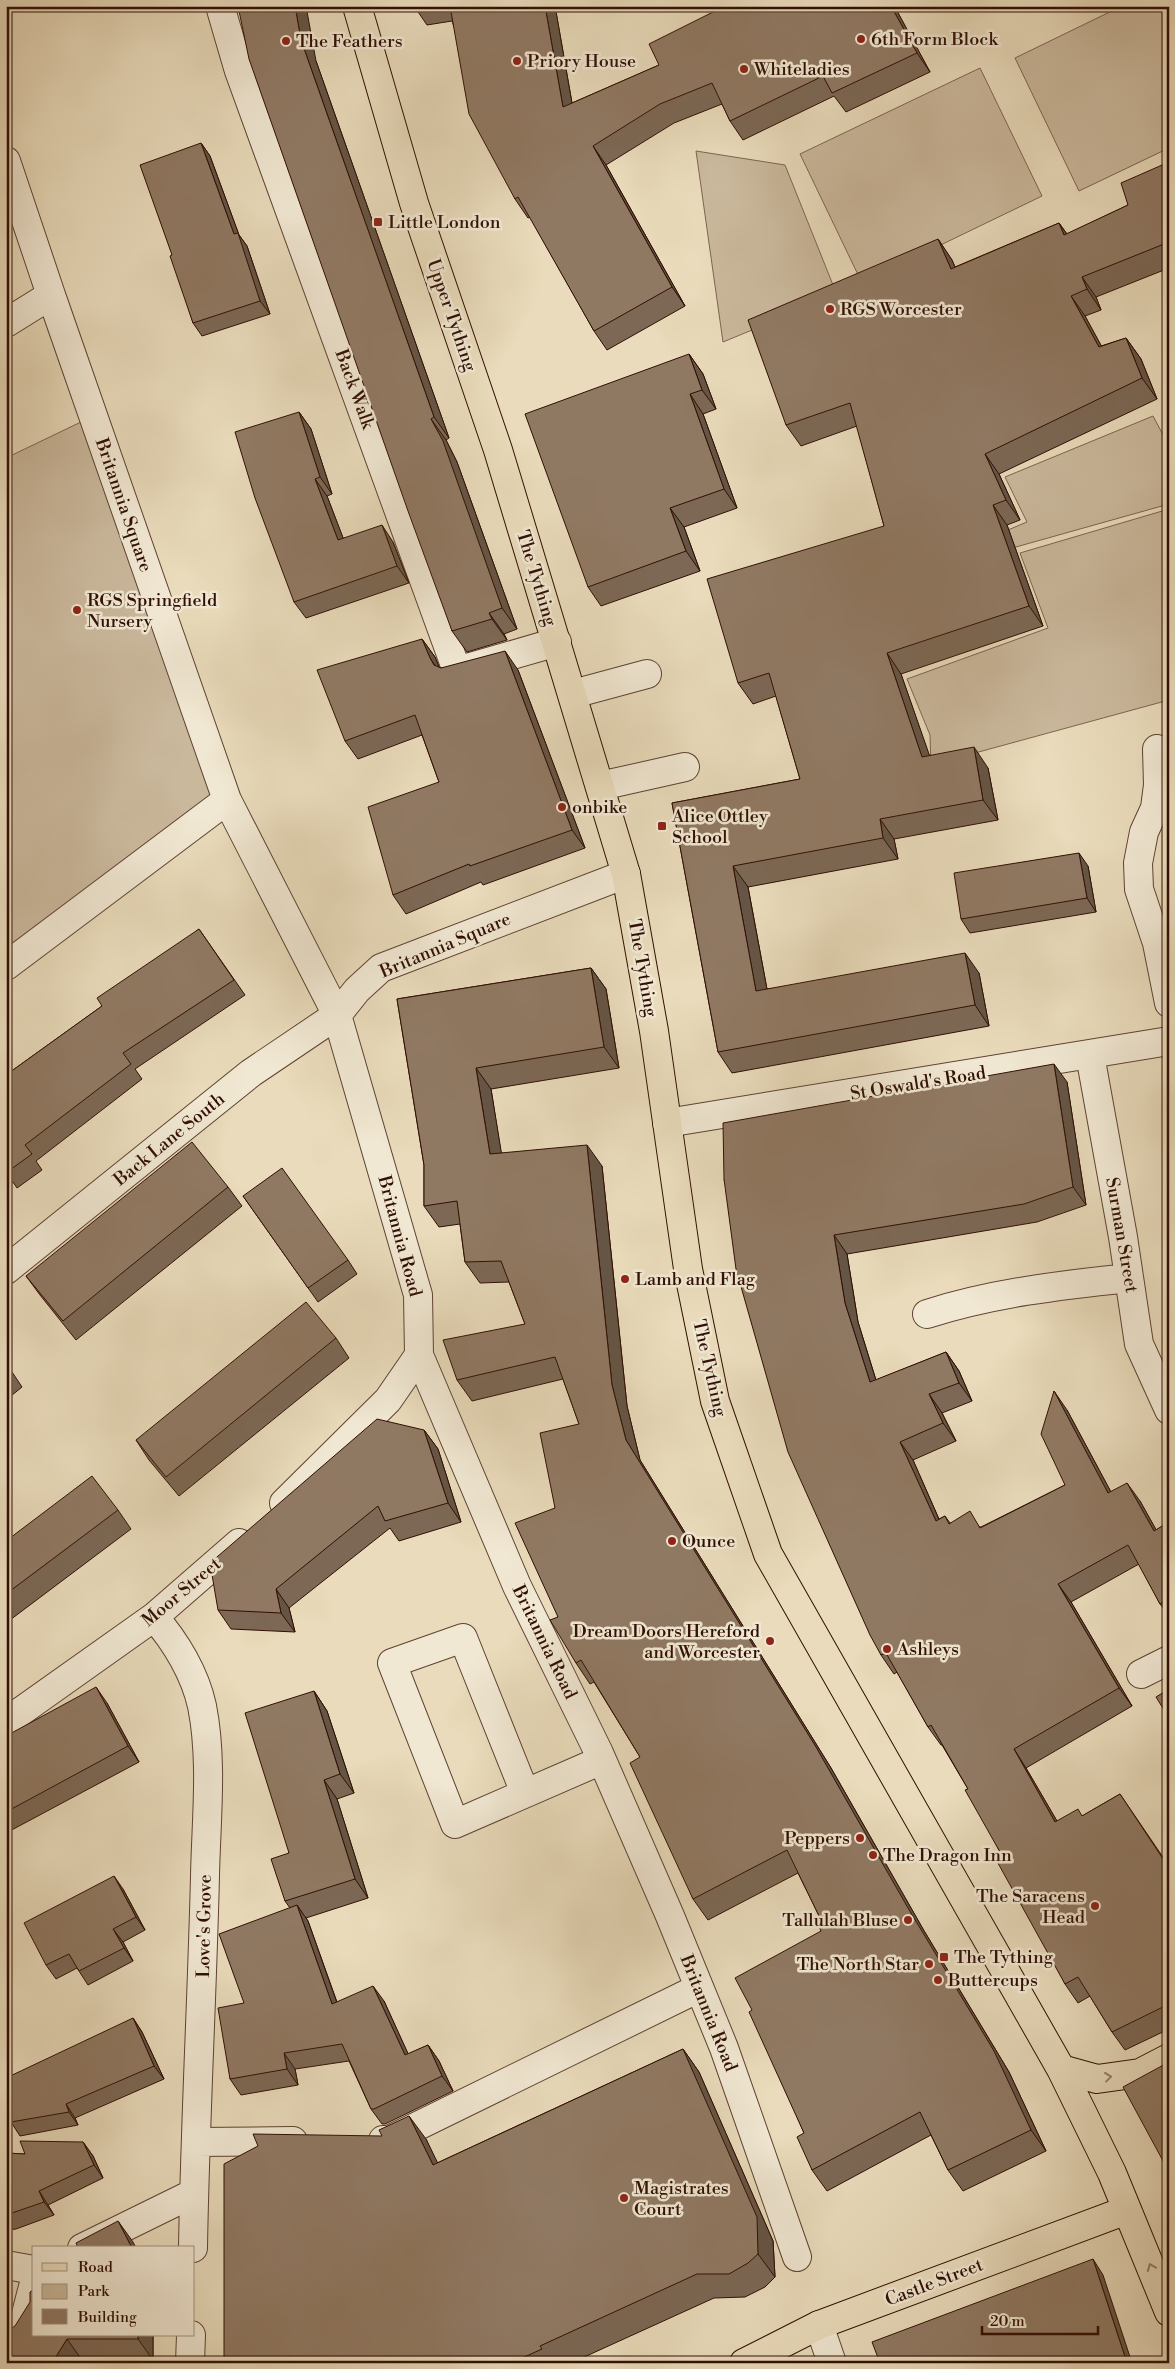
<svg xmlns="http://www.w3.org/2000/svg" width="1175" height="2369" font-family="'Libre Bodoni',serif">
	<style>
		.green { fill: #cab89c; stroke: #7d6450 }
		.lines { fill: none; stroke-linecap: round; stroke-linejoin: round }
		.minor-casing { stroke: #5e4232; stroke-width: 30 }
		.major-casing { stroke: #300f04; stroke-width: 30 }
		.minor { stroke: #f1e8d3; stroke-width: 28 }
		.major { stroke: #e9dbbb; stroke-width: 28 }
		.wall { fill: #7c6855; stroke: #300f04 }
		.shaded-wall { fill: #655545; stroke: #300f04 }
		.building { fill: #907963; stroke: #300f04 }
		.oneway { stroke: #967f69 }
		.poi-dot { fill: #8f2418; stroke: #f1e8d3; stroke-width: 2 }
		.labels { text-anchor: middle; stroke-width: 5; stroke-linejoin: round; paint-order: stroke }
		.poi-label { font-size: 18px; fill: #300f04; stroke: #f1e8d3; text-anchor: start }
		.street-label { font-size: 18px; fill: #300f04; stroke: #f1e8d3 }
	</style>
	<rect width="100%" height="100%" fill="#e9dbbb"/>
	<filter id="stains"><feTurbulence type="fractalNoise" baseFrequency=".004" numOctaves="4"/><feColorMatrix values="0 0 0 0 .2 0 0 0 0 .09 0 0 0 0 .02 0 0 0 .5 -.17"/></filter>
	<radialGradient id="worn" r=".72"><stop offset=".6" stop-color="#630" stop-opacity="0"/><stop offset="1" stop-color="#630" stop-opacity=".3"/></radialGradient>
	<path class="green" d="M1122,6H1169V148L1079,191L1015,58Z
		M980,68L1042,196L862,283L800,154Z
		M696,151L785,165L837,295L723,342Z
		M1153,416L1169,446V504L991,554L984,540L1027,522L1005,477Z
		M83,421L212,799L6,952V458Z
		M1169,509V700L931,765L930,735L907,679L1048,628L1020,553Z"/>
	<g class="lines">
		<g class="minor-casing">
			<path id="minor" d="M220,6L239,71L457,671L557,642
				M6,161L51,295
				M6,323L51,295L227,800L6,966
				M573,694L647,674
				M1157,749L1158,785L1155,808L1144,832L1138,863L1139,889L1157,943L1169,1003
				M600,786L685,767
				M227,800L337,1015L418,1295L419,1355L517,1586L599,1753L670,1916L724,2048L797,2257
				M1090,1055L1123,1237L1139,1344L1169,1410
				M667,1123L1169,1041
				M6,1270L251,1073L337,1015L357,990L381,968L626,874
				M927,1314C992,1293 1062,1285 1129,1278
				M284,1503L388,1400L419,1355
				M154,1617C176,1642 195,1674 202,1706C213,1761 206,1821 205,1876C202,2000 195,2124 193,2248
				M1141,1674L1169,1660
				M6,1722L154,1617L239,1543
				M525,1793L463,1638L392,1663L455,1824L602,1760
				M383,2140H389L699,1988
				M196,2142L293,2141
				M82,2248L194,2193
				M6,2265L34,2270
				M819,2325L832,2363
				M6,2345L21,2333L34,2283
				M190,2363L191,2335"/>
		</g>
		<g class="major-casing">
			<path id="major" d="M357,6L414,203L498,450L626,874L654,1031L688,1269L715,1401L768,1554L1061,2069L1112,2173L1169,2312
				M1061,2069L1097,2079L1140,2073L1169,2058
				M744,2363L819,2325L1127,2210"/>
		</g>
		<use href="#minor" class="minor"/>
		<use href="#major" class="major"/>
	</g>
	<path class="wall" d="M414,6H555L572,103L659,65L725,6H921L897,11L930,72L846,112L834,96L743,140L730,121L722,104L674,123L606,165L685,306L607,350L594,331L530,217L528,218L515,199L452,21L427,25Z
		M316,61L449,438L446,440L457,462L517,629L504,634L507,640L467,652L452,631Z
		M201,143L210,156L239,235L247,246L270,314L202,336L193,323L172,255Z
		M1169,162V268L1096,297L1101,310L1085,316L1101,346L1126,338L1141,359L1157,399L999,474L1020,520L1007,525L1043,626L901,674L929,755L988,768L998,820L894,839L898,859L748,887L767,989L979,973L989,1026L732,1073L718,1052L672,803L800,779L776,696L753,704L738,683L884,526L857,426L801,446L786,425L938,239L952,260L955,267L1059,223L1067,234L1128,205Z
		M689,354L703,374L716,409L703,414L737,508L684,527L700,571L601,606L588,587Z
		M299,412L311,429L332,494L327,496L343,538L393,542L409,583L306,618L294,602Z
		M422,639L435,657L439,667L441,668L518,670L585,848L483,885L481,882L406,914L393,895L439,782L422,735L358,759L345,741Z
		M1088,866L1096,912L970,933L961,919Z
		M199,929L245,995L135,1069L142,1079L36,1161L42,1170L17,1188L13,1182L6,1187V1075L102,1006Z
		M591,968L606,989L619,1068L491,1089L501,1153L602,1166L627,1406L640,1460L831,1768L923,1929L1009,2072L1046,2151L963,2191L948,2170L931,2135L827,2191L812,2170L804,2133L752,2010L821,1931L822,1922L798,1873L708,1920L693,1899L640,1757L594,1682L590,1684L576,1663L558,1617L555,1508L579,1424L563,1379L472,1401L457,1380L525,1324L509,1282L480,1283L465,1262L460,1224L439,1227L424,1206V1165L397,999Z
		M1067,1082L1086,1205L1037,1222L847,1254L858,1322L876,1380L946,1352L959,1371L972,1401L942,1413L956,1441L913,1460L939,1519L945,1516L950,1523L981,1527L1065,1485L1067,1410L1111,1492L1140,1501L1156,1530L1169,1522V1615L1160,1604L1139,1564L1071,1602L1132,1706L1026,1768L1057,1821L1082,1816L1120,1794L1169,1866V2029L1125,2050L1112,2032L1090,1996L1078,2003L1065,1984L1000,1852L968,1789L942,1745H941L928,1727L897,1672L894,1674L881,1655L724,1179Z
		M228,1187L242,1206L76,1340L40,1295L26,1276Z
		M243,1196L348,1260L357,1274L318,1302Z
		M336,1338L349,1358L179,1496L149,1460L136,1440Z
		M6,1359L12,1367L10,1369L22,1387L6,1400Z
		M424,1430L438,1449L461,1522L399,1541L390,1528L289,1608L295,1632L231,1629L218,1610Z
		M118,1510L131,1529L6,1623V1541Z
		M314,1691L327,1711L354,1793L337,1799L368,1898L306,1918L308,1921L337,2002L384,2001L408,2054L428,2045L439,2061L453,2091L385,2124H382L371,2109L349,2061L295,2069L298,2085L241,2095L230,2079L244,2003L290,1908L285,1901L289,1853Z
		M107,1703L139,1762L6,1833V1736Z
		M123,1889L145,1930L123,1942L133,1961L88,1985L77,1968L56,1979L46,1965Z
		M133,2018L142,2032L164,2079L75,2118L78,2125L20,2136L11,2122Z
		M683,2049L699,2072L773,2241L775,2277L765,2287L745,2297L714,2298L571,2363H224L382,2136L426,2139L437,2163Z
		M83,2142L93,2156L103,2178L48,2205L54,2215L16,2229L6,2230V2153L25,2154Z
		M34,2335H153V2360H82L80,2363H6Z"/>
	<path class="shaded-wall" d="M295,6H306L316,61L449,438L434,417L301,40Z
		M545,6H555L576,126L563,107Z
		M891,6H893L897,11L930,72L917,53Z
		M201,143L210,156L239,235L247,246L270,314L260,301L234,234Z
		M593,146L606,165L685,306L672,287Z
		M1059,223L1074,244L1064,235Z
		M938,239L952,260L965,290L951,269Z
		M1082,277L1096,297L1101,310L1087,289Z
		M1071,296L1085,316L1113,367L1099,347Z
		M1126,338L1141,359L1157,399L1142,378Z
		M689,354L703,374L716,409L702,390Z
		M690,394L703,414L737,508L724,489Z
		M299,412L311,429L332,494L320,477Z
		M431,419L446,440L457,462L517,629L502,608Z
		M985,454L999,474L1020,520L1006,500Z
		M315,479L327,496L350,556L338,540Z
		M993,505L1007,525L1043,626L1029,606Z
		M670,508L684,527L700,571L686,551Z
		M382,525L393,542L409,583L397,566Z
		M489,613L504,634L507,640L492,619Z
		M422,639L435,657L443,677L430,658Z
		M505,651L518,670L585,848L572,830Z
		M887,653L901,674L937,777L922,757Z
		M974,747L988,768L998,820L983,800Z
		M880,819L894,839L898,859L883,838Z
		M1079,853L1088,866L1096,912L1087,898Z
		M733,866L748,887L771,1011L756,991Z
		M965,953L979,973L989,1026L975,1005Z
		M591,968L606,989L619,1068L604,1047Z
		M1054,1064L1067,1082L1086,1205L1073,1187Z
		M476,1068L491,1089L505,1175L490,1154Z
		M587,1145L602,1166L627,1406L640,1460L831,1768L923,1929L1009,2072L1046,2151L1031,2130L626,1440L612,1385Z
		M834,1235L847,1254L858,1322L882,1400L870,1382L845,1303Z
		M946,1352L959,1371L972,1401L959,1383Z
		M1054,1391L1067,1410L1121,1511L1108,1493Z
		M929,1394L942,1413L956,1441L943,1423Z
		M424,1430L438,1449L461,1522L448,1503Z
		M900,1442L913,1460L948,1540L936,1521Z
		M1127,1483L1140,1501L1167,1549L1154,1531Z
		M1058,1584L1071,1602L1132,1706L1119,1688Z
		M276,1589L289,1608L295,1632L281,1613Z
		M96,1687L107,1703L139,1762L128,1746Z
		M314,1691L327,1711L354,1793L340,1774Z
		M1014,1749L1026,1768L1068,1840L1055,1822Z
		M324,1780L337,1799L368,1898L355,1879Z
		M114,1876L123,1889L145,1930L136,1917Z
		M297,1905L308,1921L343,2020L332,2004Z
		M113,1929L123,1942L133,1961L124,1948Z
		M373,1986L384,2001L416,2071L405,2055Z
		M133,2018L142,2032L164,2079L154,2066Z
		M428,2045L439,2061L453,2091L442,2076Z
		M683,2049L699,2072L773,2241L775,2277L758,2254Z
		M284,2053L295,2069L298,2085L287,2069Z
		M66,2104L75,2118L78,2125L69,2112Z
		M409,2116L426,2139L450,2188L433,2165Z
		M83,2142L93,2156L103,2178L94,2165Z
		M39,2191L48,2205L54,2215L44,2202Z
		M118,2221L133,2242L136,2248H132Z
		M1093,2259L1103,2275L1132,2363H1127Z
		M138,2335H153V2360L138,2339Z
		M67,2339L82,2360L80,2363H52Z"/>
	<path class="building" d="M238,6H295L301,40L434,417L431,419L443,441L502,608L489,613L492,619L452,631L408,511L249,59Z
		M450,6H545L563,107L659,65L649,44L725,6H891L917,53L832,93L823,76L730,121L712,83L660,104L593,146L672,287L594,331L518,197L515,199L469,114Z
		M201,143L234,234L238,233L260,301L193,323L170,256L172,255L140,165Z
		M1169,162V242L1082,277L1087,289L1071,296L1099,347L1126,338L1142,378L985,454L1006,500L993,505L1029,606L887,653L922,757L974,747L983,800L880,819L883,838L733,866L756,991L965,953L975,1005L718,1052L672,803L800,779L769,673L738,683L707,579L884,526L850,403L786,425L748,320L938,239L951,269L1059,223L1064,235L1128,205L1121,183Z
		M689,354L702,390L690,394L724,489L670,508L686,551L588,587L525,414Z
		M299,412L320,477L315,479L338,540L382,525L397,566L294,602L255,498L235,432Z
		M422,639L430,658L434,665L441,668L505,651L572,830L470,866L469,864L393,895L368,807L439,782L415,715L345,741L317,670Z
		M1079,853L1087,898L961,919L954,873Z
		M199,929L234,980L123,1053L131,1064L25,1145L32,1154L7,1172L6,1075L102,1006L97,998Z
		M591,968L604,1047L476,1068L490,1154L587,1145L612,1385L626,1440L816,1747L908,1908L994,2051L1031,2130L948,2170L920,2112L812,2170L797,2137L804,2133L749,2012L752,2010L735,1978L821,1931L818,1924L822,1922L787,1850L693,1899L630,1763L640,1757L581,1660L576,1663L550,1620L558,1617L515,1523L555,1508L540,1433L579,1424L555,1357L457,1380L443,1340L525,1324L501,1261L465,1262L457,1201L424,1206V1165L397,999Z
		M1054,1064L1073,1187L1024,1204L834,1235L845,1303L870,1382L946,1352L959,1383L929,1394L943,1423L900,1442L936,1521L945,1516L949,1524L970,1511L980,1528L1065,1485L1041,1434L1054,1391L1108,1493L1127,1483L1154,1531L1169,1522V1599L1160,1604L1128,1545L1058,1584L1119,1688L1014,1749L1055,1822L1078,1809L1082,1816L1120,1794L1169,1868V2004L1112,2032L1078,1977L1065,1984L994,1856L1000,1852L965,1790L968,1789L931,1725L928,1727L886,1653L881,1655L870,1635L788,1452L736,1269L724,1179L723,1123Z
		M192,1142L228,1187L63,1321L26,1276Z
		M282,1168L348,1260L308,1288L243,1196Z
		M306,1302L336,1338L166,1477L136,1440Z
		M377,1419L424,1430L448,1503L385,1521L378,1506L276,1589L281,1613L218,1610L210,1563Z
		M92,1476L118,1510L6,1594V1541Z
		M96,1687L128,1746L6,1812V1736Z
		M1169,1689V1718L1156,1697Z
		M314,1691L340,1774L324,1780L355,1879L285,1901L271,1859L289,1853L245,1713Z
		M114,1876L136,1917L113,1929L124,1948L79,1971L69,1954L46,1965L24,1923Z
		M297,1905L332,2004L373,1986L405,2055L428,2045L442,2076L374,2109H371L342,2044L284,2053L287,2069L230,2079L218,2008L244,2003L219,1934Z
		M133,2018L154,2066L66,2104L69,2112L11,2122L6,2113V2078Z
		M683,2049L757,2217L758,2254L748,2263L729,2274H697L540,2346L542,2349L511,2363H224V2164L258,2146L253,2134L382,2136L379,2130L409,2116L433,2165Z
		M1169,2062V2172L1123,2087Z
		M20,2141L83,2142L94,2165L39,2191L44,2202L6,2215V2153L25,2154Z
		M118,2221L132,2248H78L76,2243Z
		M1093,2259L1127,2363H880L872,2342Z
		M34,2289V2335H138V2339H67L52,2363H6V2332L15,2326L30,2302V2292Z"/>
	<defs><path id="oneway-chevron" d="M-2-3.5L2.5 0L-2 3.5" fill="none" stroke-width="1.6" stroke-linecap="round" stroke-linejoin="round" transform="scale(1.25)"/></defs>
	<g class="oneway">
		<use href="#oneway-chevron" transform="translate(1108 2077) rotate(-7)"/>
		<use href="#oneway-chevron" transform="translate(1151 2267) rotate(-112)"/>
	</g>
	<g class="poi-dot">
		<circle cx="861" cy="39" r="5"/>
		<circle cx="286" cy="41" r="5"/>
		<circle cx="517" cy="61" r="5"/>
		<circle cx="744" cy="69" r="5"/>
		<rect x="373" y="217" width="10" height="10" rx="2.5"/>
		<circle cx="830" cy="309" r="5"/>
		<circle cx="77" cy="610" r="5"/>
		<circle cx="562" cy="807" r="5"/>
		<rect x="657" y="821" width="10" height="10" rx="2.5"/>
		<circle cx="625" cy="1279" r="5"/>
		<circle cx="672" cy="1541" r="5"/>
		<circle cx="770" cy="1641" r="5"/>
		<circle cx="887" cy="1649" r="5"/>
		<circle cx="860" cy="1838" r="5"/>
		<circle cx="873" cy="1855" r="5"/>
		<circle cx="1095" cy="1906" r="5"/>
		<circle cx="908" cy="1920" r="5"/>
		<rect x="939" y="1952" width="10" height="10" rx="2.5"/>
		<circle cx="929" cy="1964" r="5"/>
		<circle cx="938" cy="1980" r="5"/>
		<circle cx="624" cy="2198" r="5"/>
	</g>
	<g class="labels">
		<g class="poi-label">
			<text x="871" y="45">6th Form Block</text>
			<text x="296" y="47">The Feathers</text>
			<text x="527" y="67">Priory House</text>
			<text x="754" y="75">Whiteladies</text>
			<text x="388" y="228">Little London</text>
			<text x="840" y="315">RGS Worcester</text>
			<text x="87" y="606">RGS Springfield<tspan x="87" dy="21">Nursery</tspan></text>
			<text x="572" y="813">onbike</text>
			<text x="672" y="822">Alice Ottley<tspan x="672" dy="21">School</tspan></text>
			<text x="635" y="1285">Lamb and Flag</text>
			<text x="682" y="1547">Ounce</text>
			<text x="760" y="1637" text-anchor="end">Dream Doors Hereford<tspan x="760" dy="21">and Worcester</tspan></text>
			<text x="897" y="1655">Ashleys</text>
			<text x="850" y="1844" text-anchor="end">Peppers</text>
			<text x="883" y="1861">The Dragon Inn</text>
			<text x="1085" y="1902" text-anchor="end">The Saracens<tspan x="1085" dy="21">Head</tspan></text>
			<text x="898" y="1926" text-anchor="end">Tallulah Bluse</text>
			<text x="954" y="1963">The Tything</text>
			<text x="919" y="1970" text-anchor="end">The North Star</text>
			<text x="948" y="1986">Buttercups</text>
			<text x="634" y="2194">Magistrates<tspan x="634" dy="21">Court</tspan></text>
		</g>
		<g class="street-label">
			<text transform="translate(452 315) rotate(71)" y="6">Upper Tything</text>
			<text transform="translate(355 389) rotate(70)" y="6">Back Walk</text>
			<text transform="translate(124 505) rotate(71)" y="6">Britannia Square</text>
			<text transform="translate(537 578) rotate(73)" y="6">The Tything</text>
			<text transform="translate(445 945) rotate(-23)" y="6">Britannia Square</text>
			<text transform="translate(643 968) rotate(80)" y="6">The Tything</text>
			<text transform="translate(918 1083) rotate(-9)" y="6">St Oswald's Road</text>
			<text transform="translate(169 1139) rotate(-39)" y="6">Back Lane South</text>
			<text transform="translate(1122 1235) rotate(80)" y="6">Surman Street</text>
			<text transform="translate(400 1236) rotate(75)" y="6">Britannia Road</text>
			<text transform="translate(710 1368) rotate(77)" y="6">The Tything</text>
			<text transform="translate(181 1592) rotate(-40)" y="6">Moor Street</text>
			<text transform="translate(545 1642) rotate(64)" y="6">Britannia Road</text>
			<text transform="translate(204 1926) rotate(-89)" y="6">Love's Grove</text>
			<text transform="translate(709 2013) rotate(68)" y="6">Britannia Road</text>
			<text transform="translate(934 2282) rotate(-21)" y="6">Castle Street</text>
		</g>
	</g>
	<rect width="1175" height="2369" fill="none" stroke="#e9dbbb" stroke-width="25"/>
	<rect x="8" y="8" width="1160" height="2354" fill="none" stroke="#300f04" stroke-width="2.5"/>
	<rect x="12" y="12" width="1150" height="2344" fill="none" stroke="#300f04"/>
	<rect x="32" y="2246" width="162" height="90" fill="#f1e8d3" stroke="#a49180"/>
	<rect x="42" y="2263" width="25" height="8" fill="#e9dbbb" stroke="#a49180"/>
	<text x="78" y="2272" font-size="15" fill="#300f04">Road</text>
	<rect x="42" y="2284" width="25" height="15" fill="#cab89c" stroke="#a49180"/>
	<text x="78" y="2296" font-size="15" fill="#300f04">Park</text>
	<rect x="42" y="2309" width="25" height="15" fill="#907963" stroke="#a49180"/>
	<text x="78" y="2322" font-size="15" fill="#300f04">Building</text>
	<path d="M982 2326v8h116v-8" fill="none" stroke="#300f04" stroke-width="2.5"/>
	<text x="990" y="2326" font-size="15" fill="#300f04" stroke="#f1e8d3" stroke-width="4" paint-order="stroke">20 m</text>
	<rect width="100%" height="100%" filter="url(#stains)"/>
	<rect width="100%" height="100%" fill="url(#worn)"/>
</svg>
